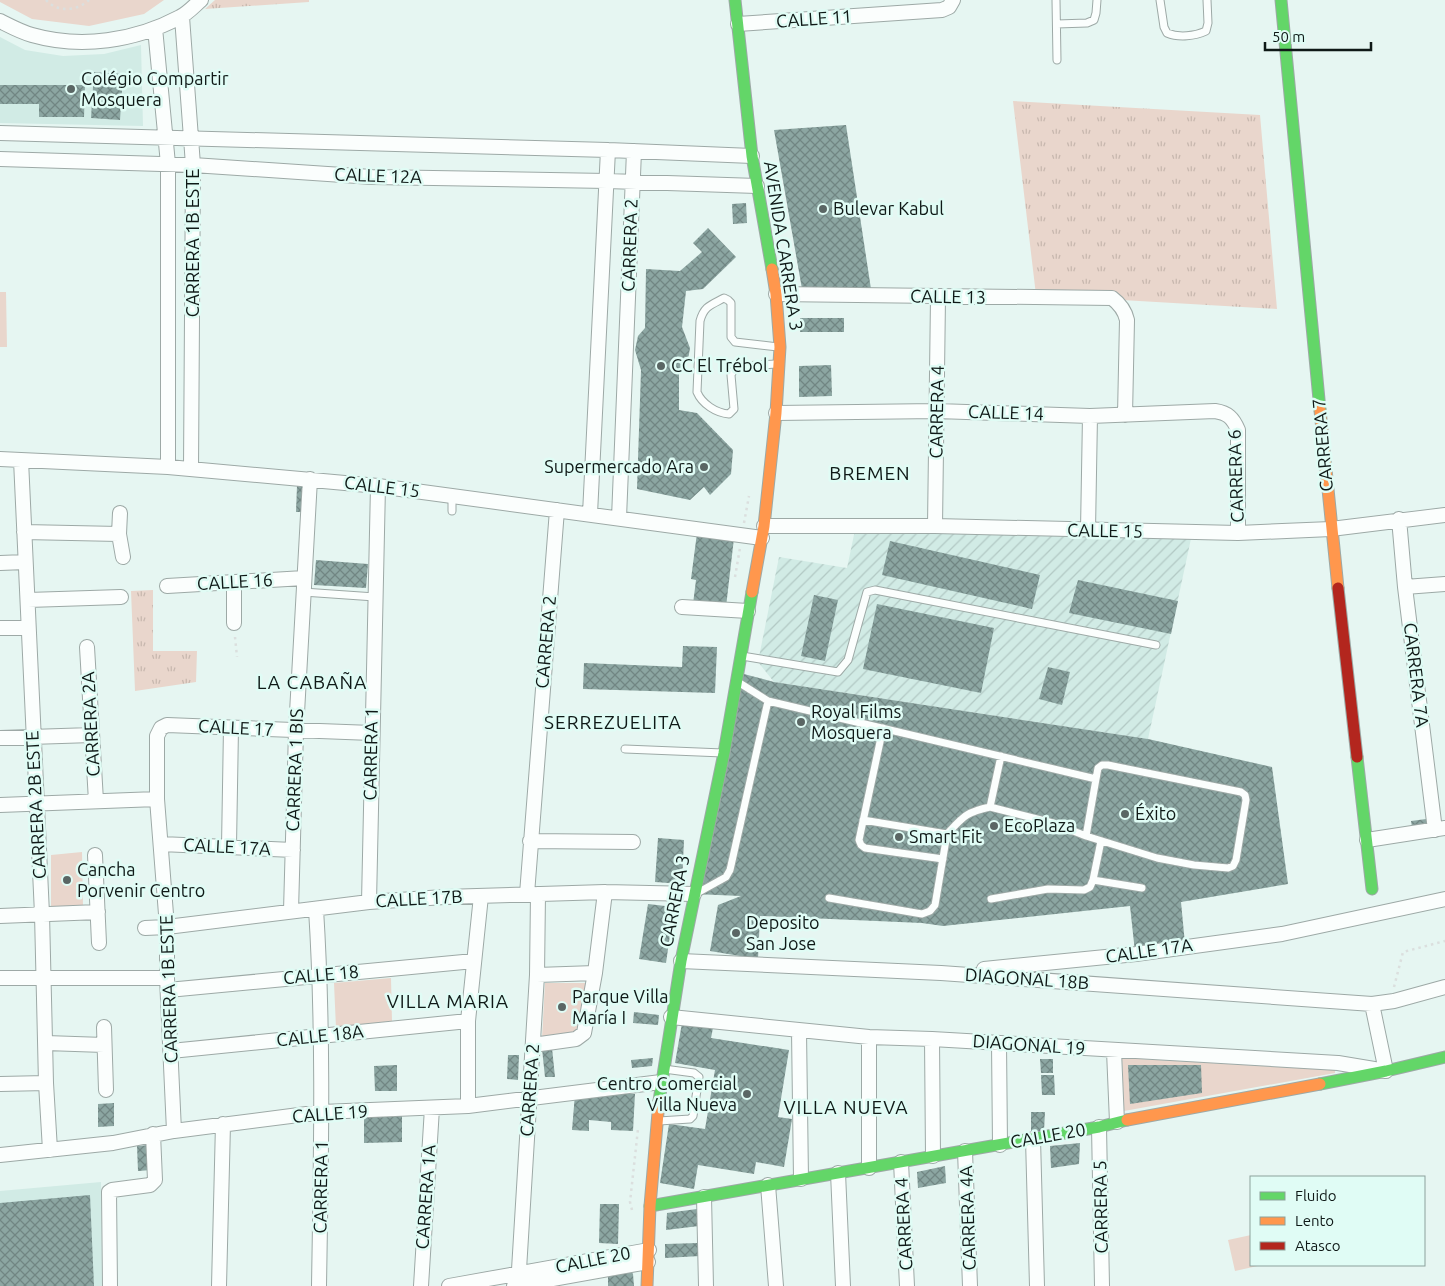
<svg xmlns="http://www.w3.org/2000/svg" width="1445" height="1286" font-family="Ubuntu,sans-serif">
	<style>
		.built { fill: #d1ebe5 }
		.industrial { fill: url(#industrial-furrows) }
		.grass { fill: url(#grass-tufts) }
		.green { fill: #e9d6cc }
		.building { fill: url(#building-cross-hatch) }
		.lines { fill: none; stroke-linecap: round; stroke-linejoin: round }
		.lane-casing { stroke: #9da9a6; stroke-width: 9 }
		.street-casing { stroke: #9da9a6; stroke-width: 16 }
		.fast-casing { stroke: #9da9a6; stroke-width: 13 }
		.slow-casing { stroke: #9da9a6; stroke-width: 13 }
		.jam-casing { stroke: #9da9a6; stroke-width: 13 }
		.path { stroke: #dbdfde; stroke-width: 2.5; stroke-dasharray: 2.5 4; stroke-linecap: butt }
		.lane { stroke: #fbfefd; stroke-width: 7 }
		.street { stroke: #fbfefd; stroke-width: 14 }
		.fast { stroke: #63d668; stroke-width: 11 }
		.slow { stroke: #ff974d; stroke-width: 11 }
		.jam { stroke: #b3261e; stroke-width: 11 }
		.poi-dot { fill: #5a6664; stroke: #e0fcf5; stroke-width: 2 }
		.labels { text-anchor: middle; stroke-width: 5; stroke-linejoin: round; paint-order: stroke }
		.street-label { font-size: 18px; fill: #0f1917; stroke: #e0fcf5 }
		.poi-label { font-size: 18px; fill: #0f1917; stroke: #e0fcf5; text-anchor: start }
		.neighbourhood-label { font-size: 19px; letter-spacing: 1px; fill: #0f1917; stroke: #e0fcf5 }
	</style>
	<defs>
		<pattern id="industrial-furrows" width="10" height="10" patternUnits="userSpaceOnUse" patternTransform="scale(1.25)"><rect width="10" height="10" fill="#d1ebe5"/><path d="M-1 1l2-2M0 10L10 0M9 11l2-2" fill="none" stroke="#b2c9c4"/></pattern>
		<pattern id="grass-tufts" width="24" height="20" patternUnits="userSpaceOnUse" patternTransform="scale(1.25)"><rect width="24" height="20" fill="#e9d6cc"/><path d="M3 7l-1-3M5 7V3M7 7l1-3M15 17l-1-3M17 17v-4M19 17l1-3" fill="none" stroke="#c7b7ae"/></pattern>
		<pattern id="building-cross-hatch" width="8" height="8" patternUnits="userSpaceOnUse" patternTransform="scale(1.25)"><rect width="8" height="8" fill="#8ca6a2"/><path d="M0 0l8 8M0 8l8-8" fill="none" stroke="#718683"/></pattern>
	</defs>
	<rect width="100%" height="100%" fill="#e6f6f2"/>
	<path class="built" d="M0,37L25,50L63,56L104,54L141,45L143,126L0,123Z
		M101,1182L102,1286H0V1191Z"/>
	<path class="industrial" d="M855,530L1192,534L1148,739L774,682L758,662L779,557L847,568Z"/>
	<path class="grass" d="M215,0H309V2L205,9Z
		M1013,101L1260,115L1277,309L1036,295Z
		M153,590V651H197L196,682L135,691L131,591Z"/>
	<path class="green" d="M0,0H164L144,14L89,26L32,19L0,2Z
		M0,292H6L7,347H0Z
		M82,852L83,906H51V855Z
		M391,978L392,1021L336,1028L334,983Z
		M545,983H586L576,1032L542,1038Z
		M1122,1058L1335,1070V1073L1124,1111Z
		M1251,1235V1265H1262L1235,1271L1228,1240Z"/>
	<path class="building" d="M94,72L123,74L120,120L91,118Z
		M0,85H85L84,117H39V104H0Z
		M846,125L871,289H802L774,130Z
		M746,203L747,223L733,224L732,204Z
		M708,228L736,257L703,289L686,291L682,327L690,348L688,360L679,370V410L697,413L733,450L731,474L710,495L704,487L690,500L637,489L641,370L635,350L638,336L645,328L646,269L680,271L702,252L693,243Z
		M800,318H844V332H800Z
		M831,365L832,396L799,397V366Z
		M297,486L307,487L306,512H296Z
		M697,533L734,538L726,607L693,604L696,580L691,579Z
		M890,541L1040,575L1032,609L882,575Z
		M316,560L368,564L366,588L314,585Z
		M1078,580L1178,601L1171,634L1069,613Z
		M814,595L838,600L825,661L801,656Z
		M877,604L994,628L981,693L863,669Z
		M683,646L717,647L715,693L583,689L584,663L682,667Z
		M1048,667L1070,672L1062,705L1039,699Z
		M740,673L774,682L1148,739L1272,767L1288,884L1181,902L1185,944L1135,952L1130,906L943,926L922,923L760,916L758,959L710,951L718,905L741,896L694,894Z
		M1434,818L1435,828L1413,833L1411,821Z
		M658,838L684,840L682,884L655,882Z
		M648,904L674,907L666,963L639,959Z
		M634,1012L659,1015L658,1025L633,1023Z
		M682,1023L713,1028L711,1038L789,1050L778,1117L792,1119L784,1167L756,1162L754,1174L698,1165L694,1189L660,1183L669,1124L705,1129L715,1070L675,1063Z
		M552,1048L555,1077H545L542,1049Z
		M508,1055H519L518,1080L507,1079Z
		M653,1058L652,1066L632,1068L631,1060Z
		M1040,1059H1053V1073H1041Z
		M397,1065V1091H375L374,1066Z
		M1128,1065H1201L1202,1093L1130,1104Z
		M1041,1075H1054L1055,1095H1042Z
		M591,1092L635,1094L633,1131L611,1130V1122L589,1120V1131L572,1130L575,1094Z
		M114,1103V1126L98,1127V1104Z
		M1031,1112H1045L1044,1131H1031Z
		M402,1115V1142L364,1143V1116Z
		M1080,1143L1079,1164L1051,1168L1050,1146Z
		M150,1145L152,1170L138,1171L137,1146Z
		M945,1166L946,1183L918,1188L917,1172Z
		M90,1195L94,1286H0V1203Z
		M600,1204H619L618,1244L599,1243Z
		M697,1209L699,1226L666,1230L667,1213Z
		M699,1243L700,1256L665,1258V1244Z
		M630,1270L633,1274L634,1286H608V1272Z"/>
	<g class="lines">
		<g class="lane-casing">
			<path id="lane" d="M1056,0L1057,60
				M1160,0L1164,27L1167,33C1179,38 1195,36 1206,31L1208,23L1207,0
				M1057,24L1087,23L1094,20L1096,13L1097,0
				M776,364L744,366L733,371L731,375L734,409L729,414C716,413 702,404 697,392L700,321C704,306 711,305 724,298L728,300L731,303V337L735,342L778,347
				M452,496V511
				M303,592L375,597
				M742,656L838,672L848,660L867,592L875,590L1156,645
				M738,682L768,701L1096,779L1098,768L1102,765H1108L1241,792L1245,795L1246,800L1236,860L1233,866L1228,868L1194,865L1157,858L1086,836L1053,823L990,807L1001,756
				M883,728L859,840L861,845L865,848L943,859
				M625,749L723,753
				M947,834C963,817 966,812 990,807
				M1086,836L1096,779
				M1093,880L1142,888
				M699,892L726,877L730,870L768,701
				M829,898L922,914L930,911L935,905L947,834L863,820
				M991,899L1048,889L1084,890L1090,887L1093,880L1101,841
				M659,1121L690,1119L693,1116L699,1077L694,1073L664,1069"/>
		</g>
		<g class="street-casing">
			<path id="street" d="M182,17L193,165L191,469
				M0,21C10,26 21,32 32,35C81,49 135,41 180,17C188,13 194,6 201,0
				M738,24L942,10L949,7L953,0
				M155,28L168,164V467
				M0,133L608,150L752,156
				M0,159L193,165L372,177L607,181L757,186
				M776,294L1112,298C1120,304 1125,311 1127,320L1125,415
				M776,413L937,411L1090,416L1215,411C1228,413 1233,418 1238,430V533
				M0,459L168,467L378,486L762,538
				M21,460L42,914L46,1083L50,1150
				M120,513L119,534L123,557
				M590,514L608,150
				M619,518L634,151
				M1399,519L1405,587L1435,830
				M764,526H935L1238,533L1331,529L1445,515
				M935,526L938,298
				M1088,530L1090,416
				M24,532L119,534
				M0,563L25,562
				M167,586L304,578
				M1405,587L1445,584
				M28,600L121,597
				M682,607L748,611
				M234,623V582
				M0,628H27
				M87,647L96,801
				M0,738L92,735
				M0,805L157,799
				M1367,840L1445,828
				M530,841L633,842
				M161,844L293,850
				M229,846L231,728
				M95,855L99,943
				M527,894L557,510
				M369,902L378,486
				M316,909C324,1034 321,1160 319,1286
				M291,911L296,731L310,479
				M0,916L98,912
				M145,928L167,927L369,902L444,897L605,892L694,894
				M681,961L941,973L1372,1004L1394,1001L1445,987
				M984,969L1136,954L1282,934L1445,899
				M537,975L595,973
				M0,978H167
				M168,990L474,961
				M671,1017L869,1037L932,1039L1338,1063L1386,1071L1372,1004
				M104,1027L106,1090
				M799,1031L801,1179
				M869,1037V1168
				M932,1039L933,1156
				M46,1043L104,1045
				M999,1043L1000,1145
				M533,1045L576,1039L584,1033L595,973L605,892
				M171,1051L468,1021
				M1114,1051L1117,1122
				M0,1084L46,1083
				M468,1106V1021L481,896
				M1099,1127L1102,1286
				M174,1131L167,978V927L157,799V736L161,728L167,725L372,733
				M1033,1139L1037,1286
				M965,1151L970,1286
				M0,1155L113,1143L174,1131L322,1112L468,1106L661,1082
				M901,1162L907,1286
				M838,1173L843,1286
				M768,1185L776,1286
				M704,1197L706,1286
				M110,1286L109,1192L112,1190L150,1185L155,1180L153,1134
				M219,1286L223,1124
				M421,1286L432,1108
				M449,1286L649,1250
				M514,1286L648,1262
				M518,1286L537,975L538,894"/>
		</g>
		<g class="fast-casing">
			<path id="fast" d="M735,0L752,156L772,269
				M1281,0L1320,410
				M1357,757L1372,889
				M1320,1084L1386,1071L1445,1057
				M659,1101L681,961L724,753L752,592
				M650,1206L1099,1127L1127,1120"/>
		</g>
		<g class="slow-casing">
			<path id="slow" d="M1320,410L1338,588
				M752,592L764,526L776,413L780,347L776,294L772,269
				M1127,1120L1320,1084
				M647,1286L650,1206L659,1101"/>
		</g>
		<g class="jam-casing">
			<path id="jam" d="M1338,588L1357,757"/>
		</g>
		<path class="path" d="M46,0C58,13 77,11 89,0
			M744,523L749,496
			M735,577L740,548
			M235,637L237,657
			M1394,987L1403,952L1445,941
			M632,1210L630,1202L638,1129"/>
		<use href="#lane" class="lane"/>
		<use href="#street" class="street"/>
		<use href="#fast" class="fast"/>
		<use href="#slow" class="slow"/>
		<use href="#jam" class="jam"/>
	</g>
	<g class="poi-dot">
		<circle cx="71" cy="89" r="5"/>
		<circle cx="823" cy="209" r="5"/>
		<circle cx="661" cy="366" r="5"/>
		<circle cx="704" cy="467" r="5"/>
		<circle cx="801" cy="722" r="5"/>
		<circle cx="1125" cy="814" r="5"/>
		<circle cx="994" cy="826" r="5"/>
		<circle cx="899" cy="837" r="5"/>
		<circle cx="67" cy="880" r="5"/>
		<circle cx="736" cy="933" r="5"/>
		<circle cx="562" cy="1007" r="5"/>
		<circle cx="747" cy="1094" r="5"/>
	</g>
	<g class="labels">
		<g class="street-label">
			<text transform="translate(814 19) rotate(-4)" y="6">CALLE 11</text>
			<text transform="translate(378 176) rotate(2)" y="6">CALLE 12A</text>
			<text transform="translate(193 243) rotate(-90)" y="6">CARRERA 1B ESTE</text>
			<text transform="translate(630 245) rotate(-88)" y="6">CARRERA 2</text>
			<text transform="translate(783 246) rotate(81)" y="6">AVENIDA CARRERA 3</text>
			<text transform="translate(948 297) rotate(1)" y="6">CALLE 13</text>
			<text transform="translate(937 412) rotate(-89)" y="6">CARRERA 4</text>
			<text transform="translate(1006 413) rotate(2)" y="6">CALLE 14</text>
			<text transform="translate(1323 445) rotate(-95)" y="6">CARRERA 7</text>
			<text transform="translate(1236 476) rotate(-92)" y="6">CARRERA 6</text>
			<text transform="translate(382 487) rotate(7)" y="6">CALLE 15</text>
			<text transform="translate(1105 531) rotate(1)" y="6">CALLE 15</text>
			<text transform="translate(235 582) rotate(-3)" y="6">CALLE 16</text>
			<text transform="translate(546 642) rotate(-85)" y="6">CARRERA 2</text>
			<text transform="translate(1416 675) rotate(83)" y="6">CARRERA 7A</text>
			<text transform="translate(91 724) rotate(-93)" y="6">CARRERA 2A</text>
			<text transform="translate(236 728) rotate(3)" y="6">CALLE 17</text>
			<text transform="translate(371 754) rotate(-89)" y="6">CARRERA 1</text>
			<text transform="translate(295 770) rotate(-88)" y="6">CARRERA 1 BIS</text>
			<text transform="translate(36 805) rotate(-93)" y="6">CARRERA 2B ESTE</text>
			<text transform="translate(227 847) rotate(3)" y="6">CALLE 17A</text>
			<text transform="translate(419 899) rotate(-3)" y="6">CALLE 17B</text>
			<text transform="translate(675 901) rotate(-79)" y="6">CARRERA 3</text>
			<text transform="translate(1149 951) rotate(-8)" y="6">CALLE 17A</text>
			<text transform="translate(321 975) rotate(-5)" y="6">CALLE 18</text>
			<text transform="translate(1027 979) rotate(4)" y="6">DIAGONAL 18B</text>
			<text transform="translate(169 989) rotate(-92)" y="6">CARRERA 1B ESTE</text>
			<text transform="translate(320 1036) rotate(-6)" y="6">CALLE 18A</text>
			<text transform="translate(1029 1045) rotate(4)" y="6">DIAGONAL 19</text>
			<text transform="translate(530 1090) rotate(-86)" y="6">CARRERA 2</text>
			<text transform="translate(330 1114) rotate(-4)" y="6">CALLE 19</text>
			<text transform="translate(1048 1136) rotate(-10)" y="6">CALLE 20</text>
			<text transform="translate(321 1187) rotate(-89)" y="6">CARRERA 1</text>
			<text transform="translate(426 1197) rotate(-86)" y="6">CARRERA 1A</text>
			<text transform="translate(1101 1207) rotate(-91)" y="6">CARRERA 5</text>
			<text transform="translate(968 1218) rotate(-92)" y="6">CARRERA 4A</text>
			<text transform="translate(904 1224) rotate(-93)" y="6">CARRERA 4</text>
			<text transform="translate(593 1260) rotate(-11)" y="6">CALLE 20</text>
		</g>
		<g class="poi-label">
			<text x="81" y="85">Colégio Compartir<tspan x="81" dy="21">Mosquera</tspan></text>
			<text x="833" y="215">Bulevar Kabul</text>
			<text x="671" y="372">CC El Trébol</text>
			<text x="694" y="473" text-anchor="end">Supermercado Ara</text>
			<text x="811" y="718">Royal Films<tspan x="811" dy="21">Mosquera</tspan></text>
			<text x="1135" y="820">Éxito</text>
			<text x="1004" y="832">EcoPlaza</text>
			<text x="909" y="843">Smart Fit</text>
			<text x="77" y="876">Cancha<tspan x="77" dy="21">Porvenir Centro</tspan></text>
			<text x="746" y="929">Deposito<tspan x="746" dy="21">San Jose</tspan></text>
			<text x="572" y="1003">Parque Villa<tspan x="572" dy="21">María I</tspan></text>
			<text x="737" y="1090" text-anchor="end">Centro Comercial<tspan x="737" dy="21">Villa Nueva</tspan></text>
		</g>
		<g class="neighbourhood-label">
			<text x="870" y="480">BREMEN</text>
			<text x="312" y="689">LA CABAÑA</text>
			<text x="613" y="729">SERREZUELITA</text>
			<text x="448" y="1008">VILLA MARIA</text>
			<text x="846" y="1114">VILLA NUEVA</text>
		</g>
	</g>
	<rect x="1250" y="1176" width="175" height="90" fill="#e0fcf5" stroke="#8ca19c"/>
	<rect x="1260" y="1192" width="25" height="8" fill="#63d668" stroke="#8ca19c"/>
	<text x="1295" y="1201" font-size="15" fill="#0f1917">Fluido</text>
	<rect x="1260" y="1217" width="25" height="8" fill="#ff974d" stroke="#8ca19c"/>
	<text x="1295" y="1226" font-size="15" fill="#0f1917">Lento</text>
	<rect x="1260" y="1242" width="25" height="8" fill="#b3261e" stroke="#8ca19c"/>
	<text x="1295" y="1251" font-size="15" fill="#0f1917">Atasco</text>
	<path d="M1265 42v8h106v-8" fill="none" stroke="#0f1917" stroke-width="2.5"/>
	<text x="1272" y="42" font-size="15" fill="#0f1917" stroke="#e0fcf5" stroke-width="4" paint-order="stroke">50 m</text>
</svg>
